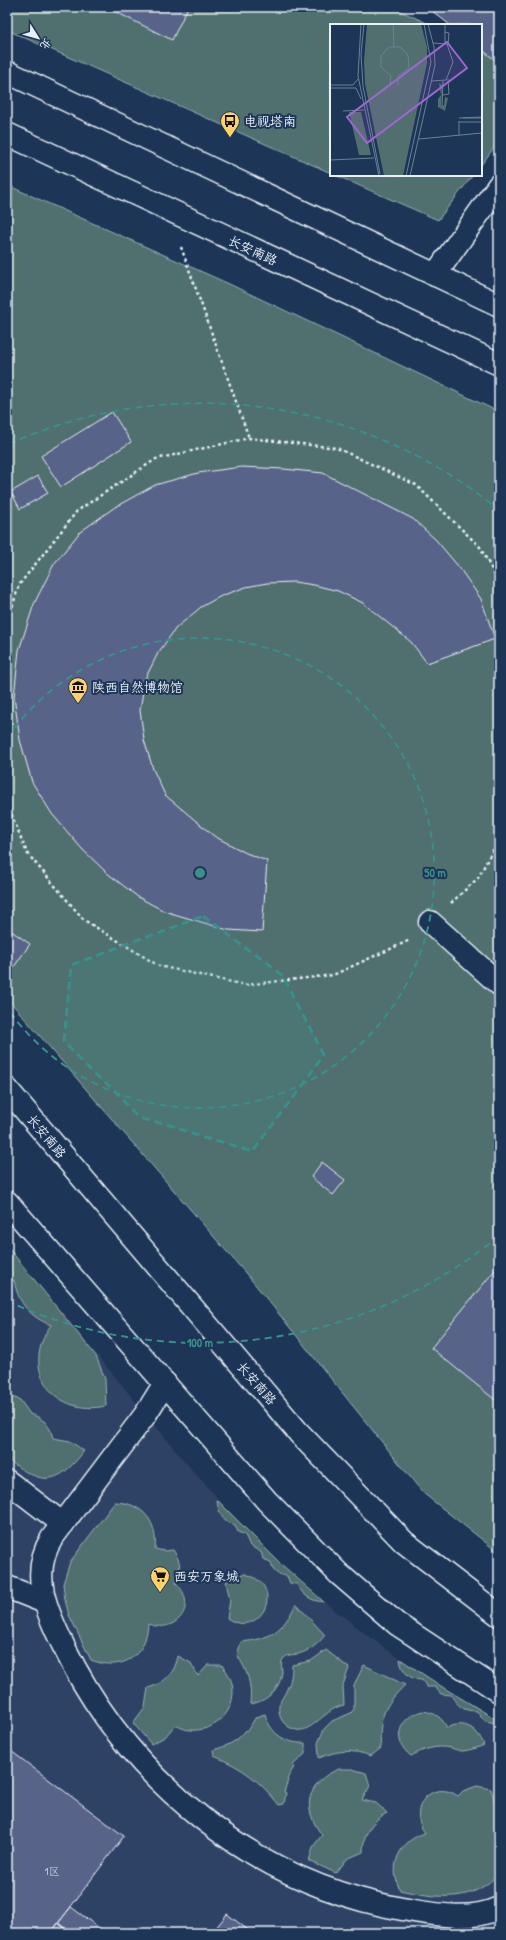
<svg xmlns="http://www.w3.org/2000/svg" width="506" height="1940" font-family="'Patrick Hand','LXGW WenKai TC',sans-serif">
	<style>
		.built { fill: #2f4366 }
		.green { fill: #506f6e; stroke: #9cb0b3 }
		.building { fill: #59638a; stroke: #e8f1f8 }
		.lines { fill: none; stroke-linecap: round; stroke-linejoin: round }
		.minor-casing { stroke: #e8f1f8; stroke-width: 25 }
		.major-casing { stroke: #e8f1f8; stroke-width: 25 }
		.path { stroke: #e8f1f8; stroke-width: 2.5; stroke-dasharray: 3 3; stroke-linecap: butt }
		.minor { stroke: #1d3557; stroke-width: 22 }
		.major { stroke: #1d3557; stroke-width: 22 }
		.marked { fill: #3a8f8a; fill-opacity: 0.2; stroke: #3a8f8a; stroke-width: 3; stroke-dasharray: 8 5; stroke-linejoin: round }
		.ring { fill: none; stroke: #3a8f8a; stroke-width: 2; stroke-dasharray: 7 5 }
		.labels { text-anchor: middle; stroke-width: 4; stroke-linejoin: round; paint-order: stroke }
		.number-label { font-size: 11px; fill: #c4cedc }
		.poi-label { font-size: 13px; fill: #e8f1f8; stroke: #1d3557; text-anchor: start }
		.street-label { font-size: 13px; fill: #e8f1f8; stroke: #1d3557 }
		.inset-road { fill: none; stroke: #6e8097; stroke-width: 1 }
		.view { fill: #9c67d0; fill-opacity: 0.15; stroke: #9c67d0; stroke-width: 2 }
		.inset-edge { fill: none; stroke: #e8f1f8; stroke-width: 2 }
		.centre { fill: #3a8f8a; stroke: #1d3557; stroke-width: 2 }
		.ring-label { font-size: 12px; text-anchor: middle; font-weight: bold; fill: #3a8f8a; stroke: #1d3557; stroke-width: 4; stroke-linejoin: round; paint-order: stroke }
	</style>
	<rect width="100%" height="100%" fill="#1d3557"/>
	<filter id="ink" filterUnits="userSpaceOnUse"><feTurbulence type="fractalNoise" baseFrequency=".025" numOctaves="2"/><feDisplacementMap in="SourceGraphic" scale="8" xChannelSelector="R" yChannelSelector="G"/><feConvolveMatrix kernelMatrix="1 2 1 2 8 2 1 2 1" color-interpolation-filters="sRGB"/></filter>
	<g filter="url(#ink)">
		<path class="built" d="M7,1246L192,1470L234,1516L281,1564L324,1602L379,1644L444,1688L499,1720V1933H7Z"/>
		<path class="green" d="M7,7H392L431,25H331V173L7,30Z
			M481,48L499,56V141L481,165Z
			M335,175H473L438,220Z
			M7,185L227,283L499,412V1553L423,1493L254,1283L7,998Z
			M7,1246L96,1356L105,1379L106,1406C54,1417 19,1370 51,1325C30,1317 18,1303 14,1280L7,1281Z
			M7,1395L20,1400L30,1414L38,1417L45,1422L50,1429L53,1438L70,1441L84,1451C57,1487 41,1485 7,1459Z
			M217,1500L281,1564L324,1602C311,1601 303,1596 297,1584L290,1583L287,1576C277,1575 272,1572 271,1562L263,1559L261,1552L250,1546L245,1535L238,1532L235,1525C223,1521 218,1513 217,1500Z
			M115,1502C143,1503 158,1522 155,1549L164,1551L173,1550C181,1561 182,1570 176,1583C199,1605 177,1635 148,1624C146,1657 122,1672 91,1660L69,1615L65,1600L63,1584L70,1562Z
			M245,1574C289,1586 259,1641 227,1618L230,1600L226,1582L237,1575Z
			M296,1604L325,1635C318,1644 310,1651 298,1654C293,1655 288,1654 284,1658C280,1662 282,1667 282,1672C280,1690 266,1702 250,1704C252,1685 248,1671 237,1655L241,1642C271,1639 283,1631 296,1604Z
			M326,1650L349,1668L343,1685L344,1705C321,1709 309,1743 286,1725C281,1721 278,1713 279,1706C280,1700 285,1695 287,1689C291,1682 292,1674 292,1665L311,1661Z
			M178,1656L191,1663L198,1676L208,1665H222C228,1673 233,1681 233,1691C233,1715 213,1732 190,1730C185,1730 180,1727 175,1725L165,1737L151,1744L133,1723L145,1707L148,1688C165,1683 175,1673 178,1656Z
			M400,1659L444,1688L499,1721V1726L497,1723L485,1721L477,1711C464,1711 458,1707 451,1695L441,1694L435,1687H427L422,1680C410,1680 401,1671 400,1659Z
			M364,1665L405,1685C384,1705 378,1719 381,1748L371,1756C352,1749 337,1750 319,1758L318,1743L324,1729L332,1721L351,1713L354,1709V1685Z
			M423,1711C435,1713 442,1717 447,1728C464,1719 478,1729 484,1745C478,1748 470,1750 463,1751C459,1751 454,1749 451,1748C436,1745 424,1749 411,1756C390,1740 400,1716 423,1711Z
			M265,1714C270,1733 285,1744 305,1743V1754L293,1765L294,1767L287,1779L288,1780L284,1792L286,1793L284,1804L279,1805C259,1780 243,1768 214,1756L213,1750C227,1746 237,1742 246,1730L247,1731L256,1717Z
			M339,1769H352L366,1773L370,1786L362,1800L376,1803L387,1813C371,1821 363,1835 363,1852L347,1859L336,1873L309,1861L313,1847L322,1835C301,1808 306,1782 339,1769Z
			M477,1786L491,1789L496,1806L499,1805V1872C475,1904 435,1898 400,1890C388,1866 399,1841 425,1833C406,1808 432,1778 458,1796L463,1791Z"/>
		<path class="building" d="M106,7H188L172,40Z
			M427,7H496L499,10V63L481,49V25H450Z
			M112,412L131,442L61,487L41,456Z
			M241,467L284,469L323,473L413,519L436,540L458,566L481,599L495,639L427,663L411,642L363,603L338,591L314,585L294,582L267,583L246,587L221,596L201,607L176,628L158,653L145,679L140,710L144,740L153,769L165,795L214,836L246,853L267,861L262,932L228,930L164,911L138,897L107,873L82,849L52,814L32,782L20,740L14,697L19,650L34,604L54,564L80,532L115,507L155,485L198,473Z
			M38,476L48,493L20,509L11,492Z
			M7,928L30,944L9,974L7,973Z
			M322,1162L345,1180L333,1195L311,1177Z
			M499,1265V1403L431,1348Z
			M7,1748L124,1836L51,1933H11L7,1930Z
			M71,1907L98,1927L106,1933H71L58,1923Z
			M227,1914L252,1933H212Z
			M58,1923L71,1933H51Z"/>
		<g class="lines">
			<g class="minor-casing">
				<path id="minor" d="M435,275L499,185
					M430,922L499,984
					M165,1383L145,1415L52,1538C29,1574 47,1612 64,1647C130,1781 253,1882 402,1909C433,1914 469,1922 499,1908
					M7,1481L63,1524
					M7,1587L45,1602"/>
			</g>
			<g class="major-casing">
				<path id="major" d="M7,72L499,305
					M7,134L499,364
					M7,1089L299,1433L404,1542L499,1615
					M7,1202L267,1501L339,1574L397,1624L499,1691"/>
			</g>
			<path class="path" d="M181,247L249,438
				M7,624L19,585L77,511L156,459L249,438L337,448L416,485L480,547L499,583
				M7,803L27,853L84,920L159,966L245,985L333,975L410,940
				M451,903L478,878L499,838"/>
			<use href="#minor" class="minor"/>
			<use href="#major" class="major"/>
		</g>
	</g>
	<path class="marked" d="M203,916L283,976L324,1055L252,1151L140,1117L64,1041L71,965Z"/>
	<g class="ring">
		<path d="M7 738A235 235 0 1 1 7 1008"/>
		<path d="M499 1236A470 470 0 0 1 9 1302M9 444A470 470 0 0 1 499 510"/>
	</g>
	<defs>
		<g id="bus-pin" transform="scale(1)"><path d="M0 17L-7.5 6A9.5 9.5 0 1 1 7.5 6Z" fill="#ffd166" stroke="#1d3557"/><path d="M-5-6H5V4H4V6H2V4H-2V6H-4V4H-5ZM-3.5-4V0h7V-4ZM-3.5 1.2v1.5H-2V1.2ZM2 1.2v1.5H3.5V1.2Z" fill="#111"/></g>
		<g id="museum-pin" transform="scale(1)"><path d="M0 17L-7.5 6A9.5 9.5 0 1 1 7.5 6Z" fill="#ffd166" stroke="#1d3557"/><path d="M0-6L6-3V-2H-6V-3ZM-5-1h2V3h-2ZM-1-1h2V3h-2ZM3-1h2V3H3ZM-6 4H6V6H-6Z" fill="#111"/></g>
		<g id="supermarket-pin" transform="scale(1)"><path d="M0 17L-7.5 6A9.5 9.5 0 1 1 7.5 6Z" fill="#ffd166" stroke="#1d3557"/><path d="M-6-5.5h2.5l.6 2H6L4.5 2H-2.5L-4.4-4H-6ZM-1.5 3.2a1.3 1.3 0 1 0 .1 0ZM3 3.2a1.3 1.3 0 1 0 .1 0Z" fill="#111"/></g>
	</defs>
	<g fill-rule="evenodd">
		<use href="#bus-pin" x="230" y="121"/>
		<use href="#museum-pin" x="78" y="687"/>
		<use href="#supermarket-pin" x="160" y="1576"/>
	</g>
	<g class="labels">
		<g class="number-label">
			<text x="52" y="1875">1区</text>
		</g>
		<g class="poi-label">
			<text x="244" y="126">电视塔南</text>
			<text x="92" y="692">陕西自然博物馆</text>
			<text x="174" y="1581">西安万象城</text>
		</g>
		<g class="street-label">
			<text transform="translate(253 250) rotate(25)" y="5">长安南路</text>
			<text transform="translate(47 1136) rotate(50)" y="5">长安南路</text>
			<text transform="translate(257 1383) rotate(49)" y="5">长安南路</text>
		</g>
	</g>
	<g transform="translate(330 24)">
		<rect width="152" height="152" fill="#1d3557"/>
		<path d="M37,0H91L97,23V39L73,152H54L35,60L34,37ZM109,59L112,61L111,82L114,81L115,73L118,74L115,87L108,83V75L111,71ZM19,88H31L41,131H29Z" fill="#506f6e"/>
		<path class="inset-road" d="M31,0L28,52L49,152M34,0L31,30L33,62L50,150M63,0L64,23M115,0V19M115,8L119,9L118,21M102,57L116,56L123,38L117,20L103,19M0,61H23L28,55M60,61L61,52L51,43V32L59,23H70L78,31L79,44L68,52V61M0,64H26L31,75M113,71L119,70L118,55M112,82L113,57M13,87L34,86M129,94L152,93M133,94H152M129,97V111M129,98H152M89,115L152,109M0,136L44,134M76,152L101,38L94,0M80,152L105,41L104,23L98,0"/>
		<path class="view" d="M117,18L137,44L37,119L17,93Z"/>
		<rect width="152" height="152" class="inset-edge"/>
	</g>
	<circle cx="200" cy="873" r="6" class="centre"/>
	<g class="ring-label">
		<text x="435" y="877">50 m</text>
		<text x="200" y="1347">100 m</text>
	</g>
	<rect width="506" height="1940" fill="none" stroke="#1d3557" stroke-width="24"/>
	<rect x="12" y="12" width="482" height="1916" fill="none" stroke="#e8f1f8" stroke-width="1.5" filter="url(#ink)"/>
	<g transform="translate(38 38) rotate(127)" stroke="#1d3557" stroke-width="3" paint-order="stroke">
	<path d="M0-3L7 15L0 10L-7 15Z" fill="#e8f1f8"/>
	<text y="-6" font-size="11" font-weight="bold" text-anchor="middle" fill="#e8f1f8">北</text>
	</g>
</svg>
